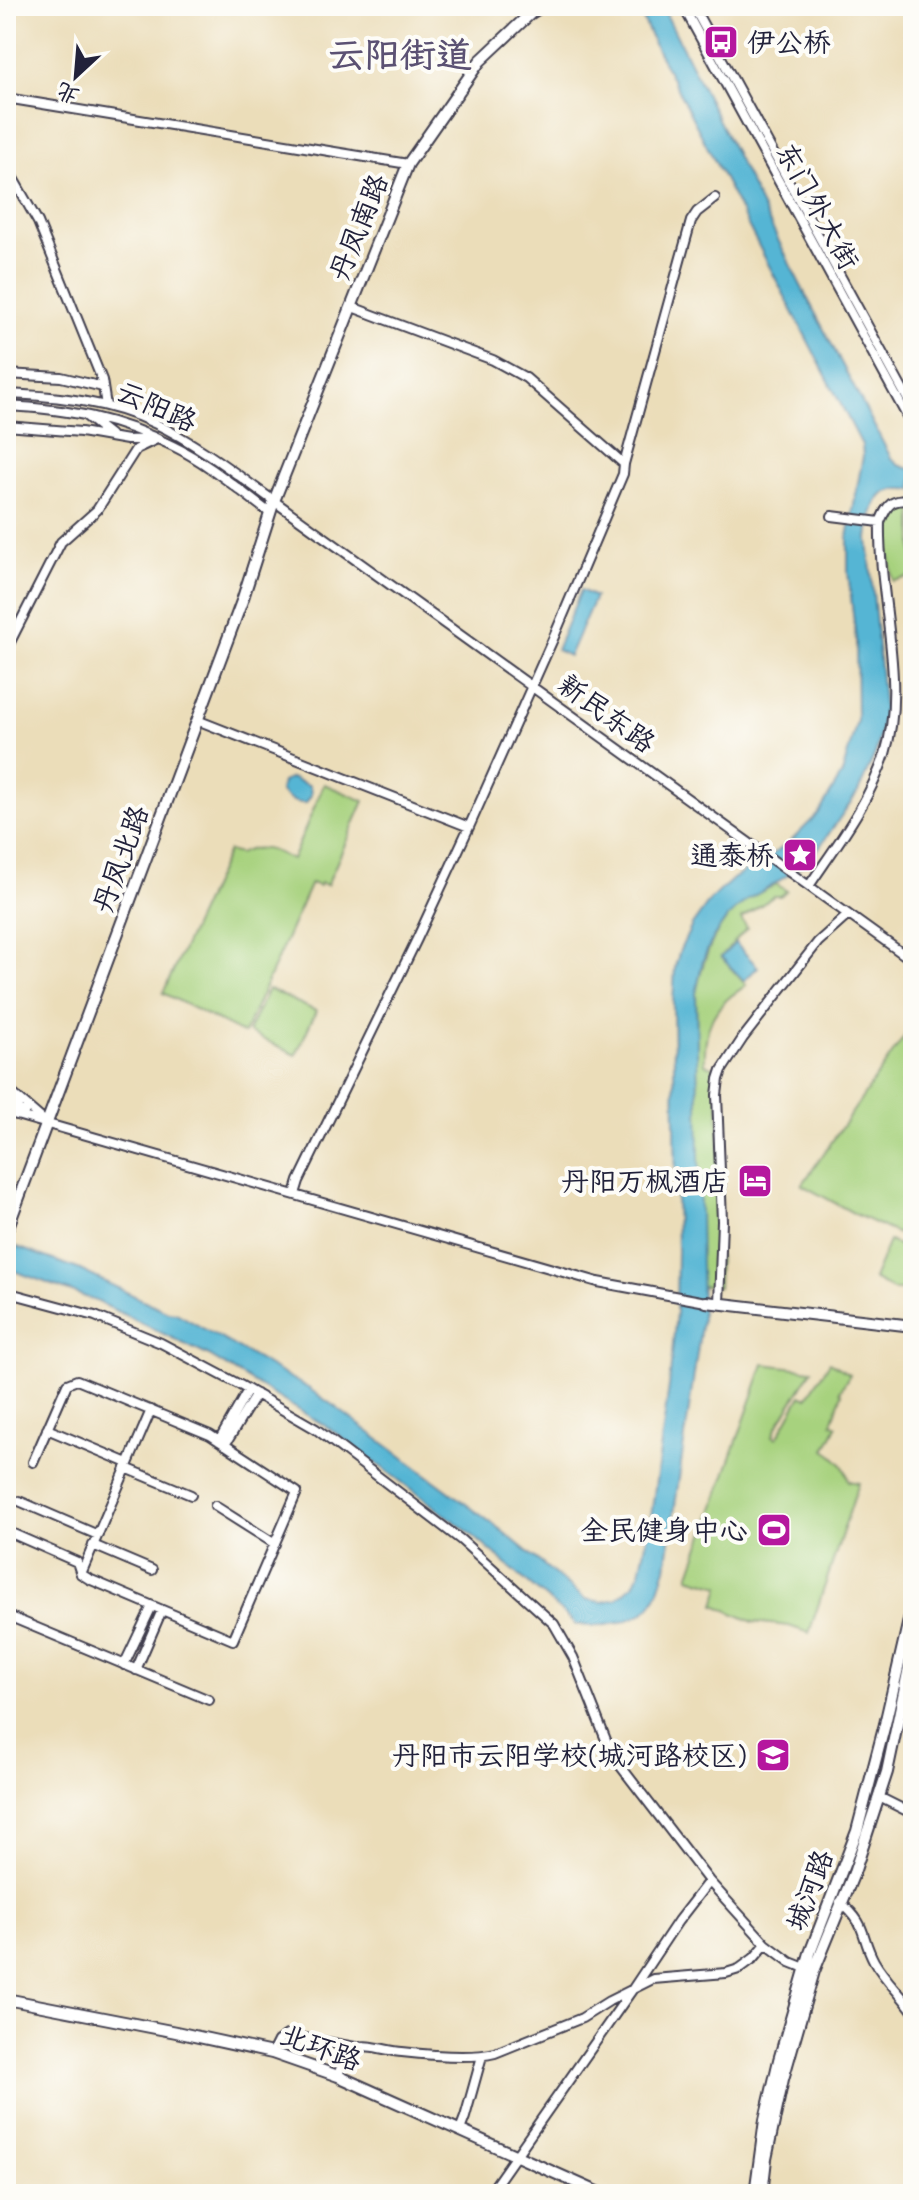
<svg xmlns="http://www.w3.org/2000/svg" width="919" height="2200" font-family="Mali,'LXGW WenKai TC',sans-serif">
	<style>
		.green { fill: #a7d27e; stroke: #647a5c; stroke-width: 2 }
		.water { fill: #55b5d4; stroke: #3c6c88; stroke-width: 2 }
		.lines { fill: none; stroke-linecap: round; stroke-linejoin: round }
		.minor-casing { stroke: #403e4e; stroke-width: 12 }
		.major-casing { stroke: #403e4e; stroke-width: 14 }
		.minor { stroke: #fff; stroke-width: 8 }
		.major { stroke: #fff; stroke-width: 10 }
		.labels { text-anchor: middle; stroke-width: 8; stroke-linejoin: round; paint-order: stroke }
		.poi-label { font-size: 28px; fill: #22223b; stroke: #fdfcf7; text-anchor: end }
		.street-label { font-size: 28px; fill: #22223b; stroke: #fdfcf7 }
		.district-label { font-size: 36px; font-weight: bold; fill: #5b5173; stroke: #fdfcf7 }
	</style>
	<rect width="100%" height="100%" fill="#fdfcf7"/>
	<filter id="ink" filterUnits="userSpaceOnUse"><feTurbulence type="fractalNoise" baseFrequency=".0125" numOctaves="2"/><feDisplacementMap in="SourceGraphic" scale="16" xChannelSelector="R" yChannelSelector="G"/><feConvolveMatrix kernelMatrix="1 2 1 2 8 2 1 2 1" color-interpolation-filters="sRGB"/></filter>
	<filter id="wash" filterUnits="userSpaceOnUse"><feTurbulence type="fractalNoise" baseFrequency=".006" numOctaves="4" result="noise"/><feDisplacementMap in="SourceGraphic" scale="32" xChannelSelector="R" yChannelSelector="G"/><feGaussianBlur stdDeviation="1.8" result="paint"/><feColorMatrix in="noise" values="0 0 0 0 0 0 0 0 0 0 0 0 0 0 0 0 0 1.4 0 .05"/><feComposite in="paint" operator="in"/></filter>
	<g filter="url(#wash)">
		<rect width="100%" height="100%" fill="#ebddb9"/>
		<path class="green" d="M901,504L913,506V576L893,581L887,540L890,516Z
			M324,784L364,801L327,885L320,883L319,886L311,883L244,1034L163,993L228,851L239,854C258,843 274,850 292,860Z
			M776,884L787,891L780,896H774L741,919L747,928L721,957L746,985C742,989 736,992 731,996C708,1014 704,1037 705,1064L718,1069L720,1221L718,1287L700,1286L696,993C704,956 715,923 747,899C756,893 767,890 776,884Z
			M268,989L316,1011L296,1055L248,1032Z
			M913,1024V1241L855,1214L802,1185Z
			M889,1241L913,1251V1275L907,1290H893L873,1279Z
			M830,1362L850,1374L840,1391L842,1393L832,1423L837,1426L825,1450C838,1458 845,1466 849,1481L859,1483L809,1633L789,1626L753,1622L715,1605L720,1586L689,1577L764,1364L812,1370L776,1428L773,1436L777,1438L801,1395L807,1398Z"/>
		<path class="water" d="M637,6H662L799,282L891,458L898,465L913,470V490C876,484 871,508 868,539L884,711L876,752L858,792L811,859L770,887L748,899L727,918L713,938L703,960L696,993L702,1319L666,1568C662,1579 659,1595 652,1604C638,1623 598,1629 576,1624L471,1534L332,1430L209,1356L94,1300L6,1268V1243L78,1269L168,1312L176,1313L308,1388L334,1406L501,1530L585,1599L602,1602L616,1599L633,1585L640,1572L650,1524L669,1386L676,1312L677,1251L673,1003L675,967L680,950L692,925L710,900L733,879L788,844L819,813L842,774L857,721L856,640L848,572V537L863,456L862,445L655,46Z
			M581,590L595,597L569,656L556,650Z
			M291,778L310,786L311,795L306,803C296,804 286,799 280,791L282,782Z
			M735,943L758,967L744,981L721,957Z"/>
	</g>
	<g filter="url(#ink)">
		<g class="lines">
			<g class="minor-casing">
				<path id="minor" d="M683,6L913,427
					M693,6L913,409
					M6,98L408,164
					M6,166L38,222L102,380L106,406
					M6,374L61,377L103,387
					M6,394C56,396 110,401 156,424C198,444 236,474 274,501L913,961
					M6,406C68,409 117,418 173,446C208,463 239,490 270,513
					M86,416L110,435
					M6,426L81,432L127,440L152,439
					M624,464L691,221L697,212L715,198
					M832,516L880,522C888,503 891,499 913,500
					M6,650L61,542L97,510L136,449L157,439
					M197,720L469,827
					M809,886C837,844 869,803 885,754C907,683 878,596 880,522
					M6,1088L43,1120
					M6,1097L19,1105
					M6,1105L24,1113
					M6,1112L598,1282L706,1302
					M295,1194L299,1181L417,939L469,827L553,639L623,474L624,464L526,378L493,360L352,307
					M6,1292L95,1316L161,1343L240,1385L316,1429L461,1540L554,1624L573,1657L612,1755L709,1881L766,1944L790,1962L810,1970
					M719,1304L722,1221L717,1095L719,1079L722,1070L743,1038L818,942L848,915
					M47,1429L128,1463
					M219,1441L248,1390
					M225,1445L256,1394
					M126,1468L191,1495
					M19,1501L98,1535
					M215,1506L275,1544
					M11,1533L77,1562L81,1574L89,1579L233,1640L297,1492L210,1435L77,1380L67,1384L33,1462
					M93,1545L152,1570
					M81,1574L151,1410
					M6,1615L209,1700
					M124,1665L152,1606
					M136,1670L162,1610
					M879,1797L913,1814
					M840,1902C868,1925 860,1935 874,1961C884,1979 901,1994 913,2011
					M272,2053L278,2041L287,2035L355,2047
					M338,2076C341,2067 344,2054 352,2049C367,2042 386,2051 402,2052C428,2055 471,2059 495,2053L582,2018L609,2001L653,1979L726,1973L739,1969L754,1958L766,1944
					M460,2130L465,2117L482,2056
					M489,2194L632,1990L678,1921L709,1881"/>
			</g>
			<g class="major-casing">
				<path id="major" d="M6,1232L242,601L274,501L408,164L480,61L531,13L542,6
					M706,1302L913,1326
					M6,1999L176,2032L272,2053L338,2076L602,2194
					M755,2194L765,2120L779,2060L810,1953L857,1831L885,1724L913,1603
					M762,2194L766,2159L783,2079L814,1971L854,1873L887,1772L913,1649"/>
			</g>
			<use href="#minor" class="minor"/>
			<use href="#major" class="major"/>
		</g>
	</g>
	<defs>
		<g id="bus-square" transform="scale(1.8)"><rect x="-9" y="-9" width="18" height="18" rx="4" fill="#b5179e" stroke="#fdfcf7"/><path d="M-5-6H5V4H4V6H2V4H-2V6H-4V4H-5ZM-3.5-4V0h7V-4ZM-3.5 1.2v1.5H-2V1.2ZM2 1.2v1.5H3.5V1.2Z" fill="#fff"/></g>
		<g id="sight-square" transform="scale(1.8)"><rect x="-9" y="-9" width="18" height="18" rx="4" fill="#b5179e" stroke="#fdfcf7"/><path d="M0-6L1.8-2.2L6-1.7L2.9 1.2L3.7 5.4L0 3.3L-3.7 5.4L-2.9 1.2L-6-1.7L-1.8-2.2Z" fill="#fff"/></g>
		<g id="hotel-square" transform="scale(1.8)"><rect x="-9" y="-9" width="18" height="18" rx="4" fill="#b5179e" stroke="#fdfcf7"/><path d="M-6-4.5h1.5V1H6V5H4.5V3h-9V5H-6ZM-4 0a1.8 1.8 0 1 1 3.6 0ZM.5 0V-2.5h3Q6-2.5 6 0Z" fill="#fff"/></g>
		<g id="stadium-square" transform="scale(1.8)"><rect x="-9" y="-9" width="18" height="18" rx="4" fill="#b5179e" stroke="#fdfcf7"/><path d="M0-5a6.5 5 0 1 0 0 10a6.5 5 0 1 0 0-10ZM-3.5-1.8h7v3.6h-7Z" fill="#fff"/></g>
		<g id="school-square" transform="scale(1.8)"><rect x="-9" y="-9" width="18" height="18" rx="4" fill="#b5179e" stroke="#fdfcf7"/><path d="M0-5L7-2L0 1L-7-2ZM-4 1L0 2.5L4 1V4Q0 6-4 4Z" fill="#fff"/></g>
	</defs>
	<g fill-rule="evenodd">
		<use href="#bus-square" x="721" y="42"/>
		<use href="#sight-square" x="800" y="855"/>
		<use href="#hotel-square" x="755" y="1181"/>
		<use href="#stadium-square" x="774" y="1530"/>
		<use href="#school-square" x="773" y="1755"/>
	</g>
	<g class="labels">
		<g class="poi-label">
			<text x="747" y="52" text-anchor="start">伊公桥</text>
			<text x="774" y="865">通泰桥</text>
			<text x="729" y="1191">丹阳万枫酒店</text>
			<text x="748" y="1540">全民健身中心</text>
			<text x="747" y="1765">丹阳市云阳学校(城河路校区)</text>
		</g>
		<g class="street-label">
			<text transform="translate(818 206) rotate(61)" y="10">东门外大街</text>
			<text transform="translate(358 227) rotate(-68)" y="10">丹凤南路</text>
			<text transform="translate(157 406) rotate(24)" y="10">云阳路</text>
			<text transform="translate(607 713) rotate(36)" y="10">新民东路</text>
			<text transform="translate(120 859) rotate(-70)" y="10">丹凤北路</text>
			<text transform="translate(809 1890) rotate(-69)" y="10">城河路</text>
			<text transform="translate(321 2047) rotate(20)" y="10">北环路</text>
		</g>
		<g class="district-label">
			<text x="400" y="67">云阳街道</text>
		</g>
	</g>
	<rect width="919" height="2200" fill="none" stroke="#fdfcf7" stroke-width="32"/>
	<g transform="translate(76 76) rotate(206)" stroke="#fdfcf7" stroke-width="6" paint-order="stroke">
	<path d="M0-6L14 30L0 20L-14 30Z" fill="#22223b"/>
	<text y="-12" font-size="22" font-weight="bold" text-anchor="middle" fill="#22223b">北</text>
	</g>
</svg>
